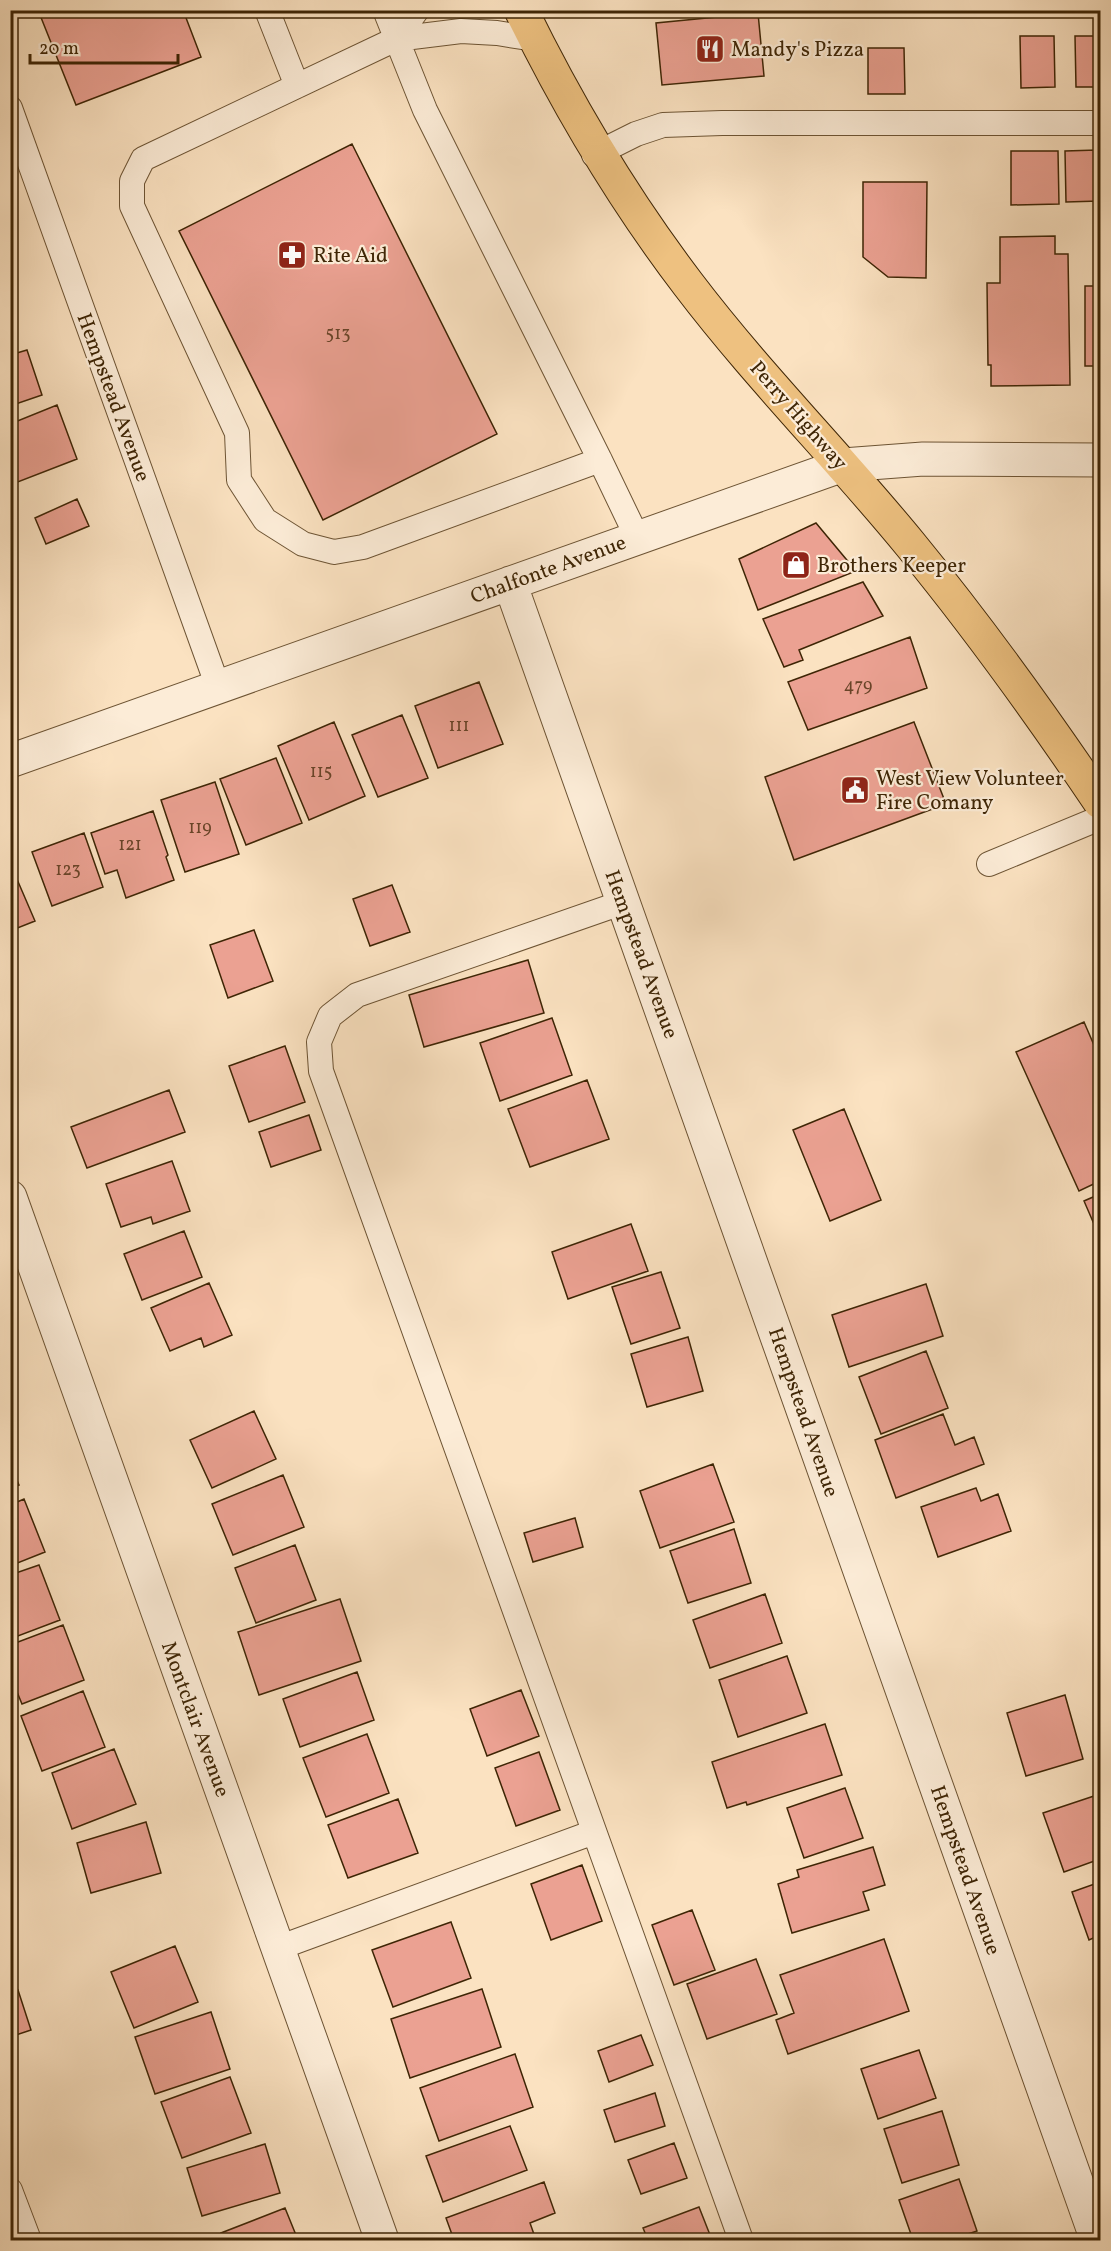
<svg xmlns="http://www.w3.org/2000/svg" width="1111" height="2251" font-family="Vollkorn,serif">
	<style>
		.building { fill: #eba192; stroke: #3e2505; stroke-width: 1.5 }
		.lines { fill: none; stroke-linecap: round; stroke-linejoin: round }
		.lane-casing { stroke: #6d5434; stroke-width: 26 }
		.street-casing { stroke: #6d5434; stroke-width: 35 }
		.primary-casing { stroke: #3e2505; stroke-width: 35 }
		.lane { stroke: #fcecd7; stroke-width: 24 }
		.street { stroke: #fcecd7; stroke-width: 33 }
		.primary { stroke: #eec180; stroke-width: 33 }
		.labels { text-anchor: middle; stroke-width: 4.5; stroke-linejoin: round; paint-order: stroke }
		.number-label { font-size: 18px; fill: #694428 }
		.poi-label { font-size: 21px; fill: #3e2505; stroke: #fcecd7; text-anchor: start }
		.street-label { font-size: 21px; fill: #3e2505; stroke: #fcecd7 }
	</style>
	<rect width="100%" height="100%" fill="#fbe2c1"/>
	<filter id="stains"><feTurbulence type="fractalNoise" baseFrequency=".00333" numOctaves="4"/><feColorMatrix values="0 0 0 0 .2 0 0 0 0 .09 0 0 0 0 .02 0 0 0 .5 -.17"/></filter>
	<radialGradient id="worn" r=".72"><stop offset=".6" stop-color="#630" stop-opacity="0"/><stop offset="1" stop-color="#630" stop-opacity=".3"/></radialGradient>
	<path class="building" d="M38,10H183L201,57L76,105Z
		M758,13L764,76L662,85L656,23Z
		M1020,36H1054L1055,87L1021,88Z
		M1075,36H1100V87H1076Z
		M868,48H904L905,94H868Z
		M352,144L497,434L323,520L179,231Z
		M1097,150L1099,201L1066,202L1065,151Z
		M1011,151H1058L1059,204L1011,205Z
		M863,182H927L926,278L888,277L863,257Z
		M1055,236V254H1068L1070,385L991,386V365H988L987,283H1000V237Z
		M1085,286H1100V389H1099V366H1085Z
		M27,350L42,395L10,406V355Z
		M57,405L77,459L10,485V424Z
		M77,499L89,526L46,544L35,518Z
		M816,523L856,571L758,610L739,559Z
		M863,582L883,616L799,650L803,660L784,667L763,619Z
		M910,637L927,688L808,730L788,682Z
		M479,682L503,744L438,768L415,706Z
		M402,715L428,778L378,797L352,735Z
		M334,722L365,796L309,820L278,746Z
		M914,722L946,804L794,860L765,777Z
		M276,758L302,823L246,845L220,779Z
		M215,782L239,854L185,872L161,800Z
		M153,811L168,855L166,857L174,880L126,898L117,870L105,874L91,833Z
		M84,833L103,887L52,906L32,852Z
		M10,863L35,921L10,931Z
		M392,885L410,932L370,946L353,899Z
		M254,930L273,981L228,998L210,945Z
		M528,960L544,1013L424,1047L409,995Z
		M552,1018L572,1075L500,1101L480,1043Z
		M1084,1022L1100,1059V1181L1079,1191L1016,1052Z
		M285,1046L305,1102L249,1122L229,1066Z
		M587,1080L609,1139L530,1167L508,1109Z
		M169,1090L185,1132L87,1168L71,1127Z
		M844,1109L881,1200L830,1221L793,1130Z
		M309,1115L321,1150L271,1167L259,1132Z
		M172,1161L190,1211L153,1224L151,1217L121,1227L106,1184Z
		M1100,1194V1238L1084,1201Z
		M631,1224L648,1271L568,1299L552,1252Z
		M184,1231L202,1277L142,1300L124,1254Z
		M661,1272L680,1328L631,1344L612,1287Z
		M209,1283L232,1335L204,1347L201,1338L170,1351L151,1308Z
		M926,1284L943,1336L849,1367L832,1315Z
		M688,1337L703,1391L647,1407L631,1354Z
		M926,1351L948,1408L881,1434L859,1377Z
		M254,1411L276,1459L212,1488L190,1440Z
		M943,1414L955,1445L974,1437L984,1464L896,1498L875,1440Z
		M10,1464L19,1485L10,1488Z
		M713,1464L734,1522L660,1548L640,1491Z
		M283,1475L304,1527L233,1555L212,1504Z
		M976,1488L981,1501L998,1494L1011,1531L938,1557L921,1507Z
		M24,1499L45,1552L10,1566V1505Z
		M575,1518L583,1547L533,1562L524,1533Z
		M734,1529L751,1583L688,1603L670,1551Z
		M295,1545L316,1600L256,1623L235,1568Z
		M39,1565L60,1620L10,1639V1575Z
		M765,1594L782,1643L710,1668L693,1620Z
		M340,1599L361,1661L259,1695L238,1632Z
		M63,1625L84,1680L22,1704L10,1675V1645Z
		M787,1656L807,1713L738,1737L719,1680Z
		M357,1672L374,1720L300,1747L283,1699Z
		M521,1690L539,1736L487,1756L470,1709Z
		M83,1691L105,1747L42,1771L21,1716Z
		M1065,1695L1083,1759L1026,1776L1007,1713Z
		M825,1724L842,1775L747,1805L746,1802L727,1808L712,1762Z
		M367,1734L389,1793L326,1817L303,1758Z
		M114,1749L136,1804L72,1829L52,1773Z
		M539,1752L560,1810L516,1826L495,1768Z
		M845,1788L863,1838L804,1858L787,1808Z
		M1094,1796L1100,1815V1859L1064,1872L1043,1813Z
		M398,1799L418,1853L348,1878L328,1825Z
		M146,1822L161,1873L91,1893L77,1843Z
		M873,1847L885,1885L863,1892L869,1910L792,1933L778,1884L799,1877L797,1870Z
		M582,1865L602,1921L551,1940L531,1884Z
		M1100,1882V1935L1089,1940L1072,1892Z
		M692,1910L715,1970L674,1985L652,1925Z
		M451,1922L471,1978L393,2007L372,1950Z
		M884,1939L909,2011L788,2054L776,2020L794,2013L780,1975Z
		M175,1946L198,2002L134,2028L111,1972Z
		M756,1959L777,2014L707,2039L687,1984Z
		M482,1989L501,2047L410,2078L391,2019Z
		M18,1990L31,2030L10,2037V1993Z
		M211,2012L230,2069L155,2094L135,2037Z
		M641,2035L653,2065L609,2082L598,2051Z
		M919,2050L936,2098L878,2119L861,2069Z
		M515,2054L533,2107L439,2141L420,2088Z
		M230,2077L251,2133L182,2158L161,2102Z
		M655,2093L665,2126L615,2142L604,2110Z
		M942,2111L959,2165L902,2183L884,2129Z
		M510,2126L527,2170L443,2202L426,2156Z
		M674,2143L687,2178L641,2194L628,2160Z
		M265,2144L280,2193L202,2216L187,2168Z
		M959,2179L977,2231L950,2240H913L899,2200Z
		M544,2182L555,2213L530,2223L536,2240H454L446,2218Z
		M699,2207L712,2240H648L643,2228Z
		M285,2208L298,2240H225L221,2233Z"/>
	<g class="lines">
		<g class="lane-casing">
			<path id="lane" d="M267,10L297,86
				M385,10L425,110L600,460L637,537
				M396,39L417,10
				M535,39L497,33L461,31L396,39L143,159L132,181V206L237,433L239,480L265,520L303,544L334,552L363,547L600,460
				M10,108L218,687
				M594,155L636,134L663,125L722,123H1100
				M989,864L1100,818
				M624,902L357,995L330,1016L319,1042L321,1071L741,2240
				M278,1948L594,1832
				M10,2190L29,2240"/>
		</g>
		<g class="street-casing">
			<path id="street" d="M510,583L1097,2240
				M10,761L843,465L923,459L1100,460
				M10,1197L382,2240"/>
		</g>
		<g class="primary-casing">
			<path id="primary" d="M521,10C568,106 624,200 688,284C757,375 838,456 910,544C978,627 1040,713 1100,802"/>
		</g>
		<use href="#lane" class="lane"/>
		<use href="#street" class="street"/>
		<use href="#primary" class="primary"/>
	</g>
	<defs>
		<g id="restaurant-square" transform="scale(1.5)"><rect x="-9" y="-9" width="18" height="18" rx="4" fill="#8f2418" stroke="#fcecd7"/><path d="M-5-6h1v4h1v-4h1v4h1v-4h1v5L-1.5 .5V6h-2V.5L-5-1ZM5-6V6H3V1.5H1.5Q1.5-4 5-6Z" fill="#fff"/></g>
		<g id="pharmacy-square" transform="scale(1.5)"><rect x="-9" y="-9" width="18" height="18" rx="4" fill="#8f2418" stroke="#fcecd7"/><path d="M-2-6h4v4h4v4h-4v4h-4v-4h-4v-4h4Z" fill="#fff"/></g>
		<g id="shop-square" transform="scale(1.5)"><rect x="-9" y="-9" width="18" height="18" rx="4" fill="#8f2418" stroke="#fcecd7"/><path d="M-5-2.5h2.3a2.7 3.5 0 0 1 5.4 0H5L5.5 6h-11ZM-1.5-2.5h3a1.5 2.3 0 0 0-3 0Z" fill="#fff"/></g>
		<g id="civic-square" transform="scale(1.5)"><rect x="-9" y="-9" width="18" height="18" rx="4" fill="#8f2418" stroke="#fcecd7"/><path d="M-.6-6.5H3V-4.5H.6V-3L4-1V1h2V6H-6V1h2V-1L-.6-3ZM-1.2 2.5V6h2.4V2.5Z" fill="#fff"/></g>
	</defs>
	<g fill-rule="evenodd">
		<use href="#restaurant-square" x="710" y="49"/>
		<use href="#pharmacy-square" x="292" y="255"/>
		<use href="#shop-square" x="796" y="565"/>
		<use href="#civic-square" x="855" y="790"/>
	</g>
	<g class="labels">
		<g class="number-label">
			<text x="338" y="339">513</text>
			<text x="858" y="691">479</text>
			<text x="459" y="731">111</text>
			<text x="321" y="777">115</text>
			<text x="200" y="833">119</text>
			<text x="130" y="850">121</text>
			<text x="68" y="875">123</text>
		</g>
		<g class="poi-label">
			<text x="731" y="56">Mandy's Pizza</text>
			<text x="313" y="262">Rite Aid</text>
			<text x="817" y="572">Brothers Keeper</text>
			<text x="876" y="785">West View Volunteer<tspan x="876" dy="24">Fire Comany</tspan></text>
		</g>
		<g class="street-label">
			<text transform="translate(114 397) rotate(70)" y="7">Hempstead Avenue</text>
			<text transform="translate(799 415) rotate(49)" y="7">Perry Highway</text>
			<text transform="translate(548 569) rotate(-20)" y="7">Chalfonte Avenue</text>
			<text transform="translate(642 954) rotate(70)" y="7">Hempstead Avenue</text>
			<text transform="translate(804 1412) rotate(71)" y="7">Hempstead Avenue</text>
			<text transform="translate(196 1719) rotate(70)" y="7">Montclair Avenue</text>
			<text transform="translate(966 1870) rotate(71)" y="7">Hempstead Avenue</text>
		</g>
	</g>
	<rect width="1111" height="2251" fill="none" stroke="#fbe2c1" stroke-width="36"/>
	<rect x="12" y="12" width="1087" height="2227" fill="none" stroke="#3e2505" stroke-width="3"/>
	<rect x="18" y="18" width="1075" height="2215" fill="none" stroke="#3e2505" stroke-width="1.5"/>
	<path d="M30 54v9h148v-9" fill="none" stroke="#3e2505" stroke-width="3"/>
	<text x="39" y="54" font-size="18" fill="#3e2505" stroke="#fcecd7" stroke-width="4.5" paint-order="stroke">20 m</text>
	<rect width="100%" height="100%" filter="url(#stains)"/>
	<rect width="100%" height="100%" fill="url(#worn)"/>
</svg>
